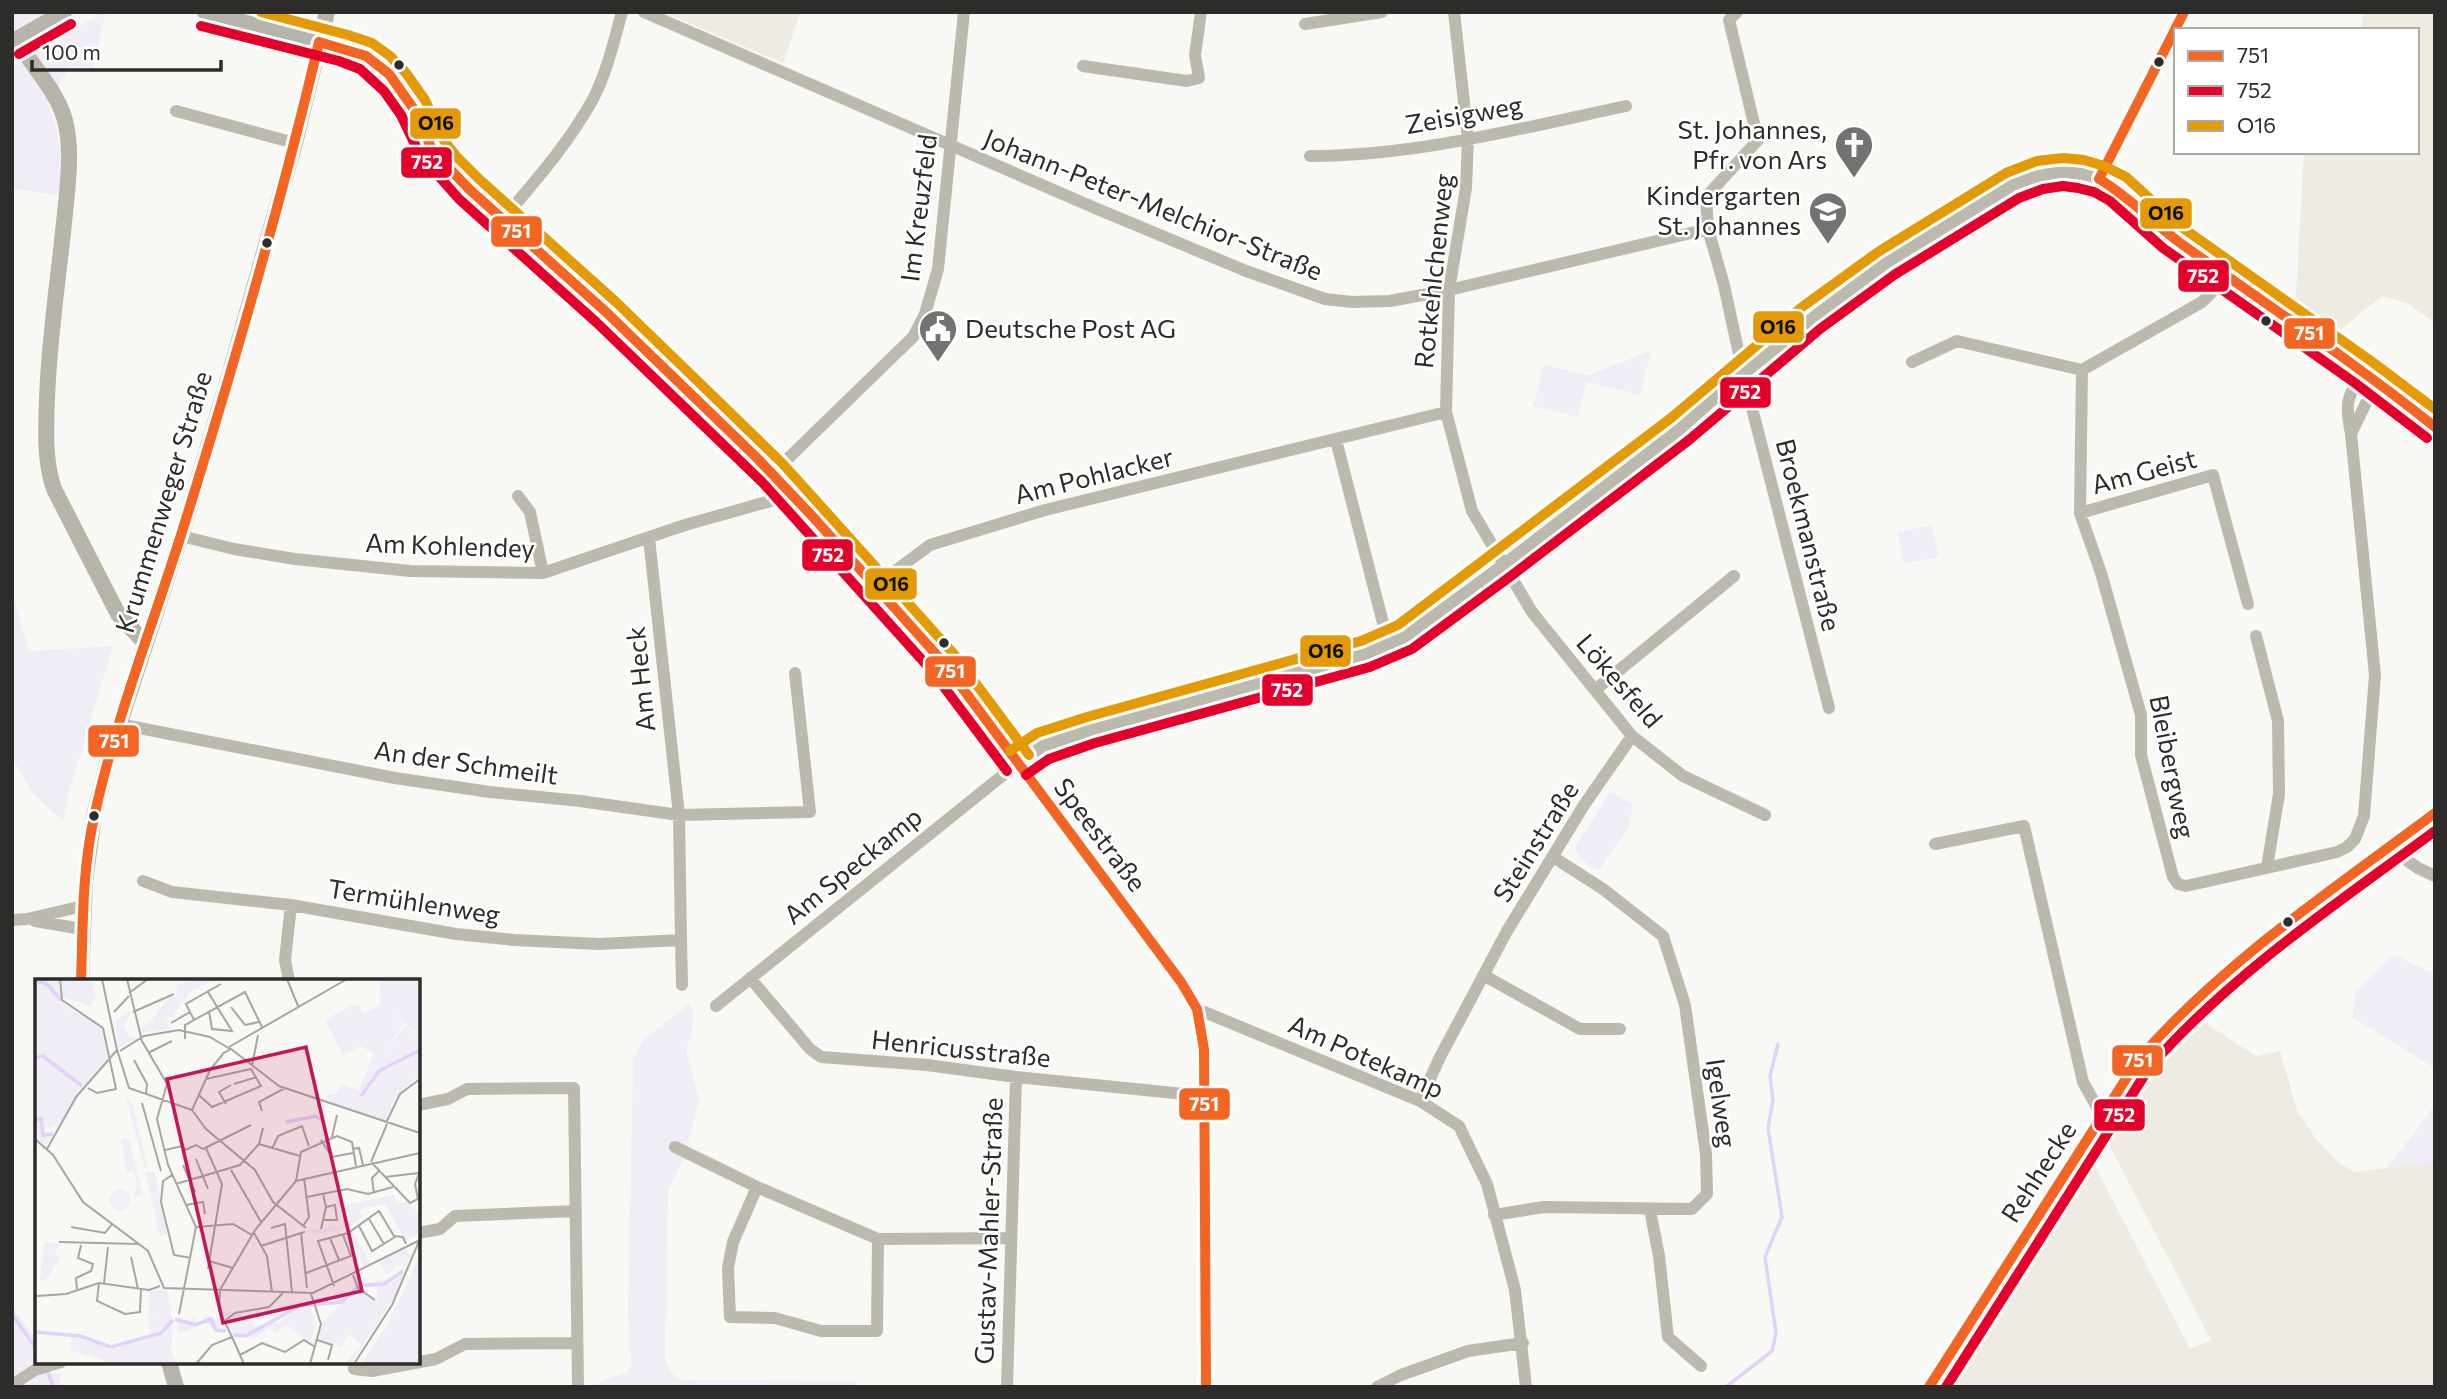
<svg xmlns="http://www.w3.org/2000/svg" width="2447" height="1399" font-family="Commissioner,sans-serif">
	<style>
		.built { fill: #edebe2 }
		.green { fill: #f1edf7 }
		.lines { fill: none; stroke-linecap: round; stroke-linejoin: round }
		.stream { stroke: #e0d2f8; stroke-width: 3.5 }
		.minor { stroke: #bcbaaf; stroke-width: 12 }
		.major { stroke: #b7b4a9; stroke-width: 16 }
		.bus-1-casing { stroke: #fff; stroke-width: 16 }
		.bus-2-casing { stroke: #fff; stroke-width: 16 }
		.bus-3-casing { stroke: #fff; stroke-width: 16 }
		.bus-1 { stroke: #f26522; stroke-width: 10 }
		.bus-2 { stroke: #e4002b; stroke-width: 10 }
		.bus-3 { stroke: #e39a04; stroke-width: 10 }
		.bus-dot { fill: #2d2c2a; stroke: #fff; stroke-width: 2.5 }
		.labels { text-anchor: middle; stroke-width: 5; stroke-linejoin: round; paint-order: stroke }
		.street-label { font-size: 26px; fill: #2d2c2a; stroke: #fff }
		.poi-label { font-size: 26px; fill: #2d2c2a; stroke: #fff; text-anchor: end }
		.inset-river { fill: none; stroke: #e0d2f8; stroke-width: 3.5 }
		.inset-road { fill: none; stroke: #a7a6a3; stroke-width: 2 }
		.view { fill: #c2185b; fill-opacity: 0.15; stroke: #c2185b; stroke-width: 3.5 }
		.inset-edge { fill: none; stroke: #2d2c2a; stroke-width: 3.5 }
		.line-badge { stroke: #fff; stroke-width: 2.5 }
		.badge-label { font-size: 19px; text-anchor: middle; font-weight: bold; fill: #fff }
		.pale-badge-label { font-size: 19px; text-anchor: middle; font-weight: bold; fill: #111 }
	</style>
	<rect width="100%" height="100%" fill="#f8f8f4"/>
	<path class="built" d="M663,12H800L783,63Z
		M2363,12H2435V323L2407,303L2382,296L2329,339L2295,312L2304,152H2417V30H2362Z
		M2197,1018L2256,1056L2280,1051L2297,1111L2316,1139L2337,1161L2353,1172L2435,1162V1387H1949L2087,1167L2095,1166L2190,1349L2211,1340L2105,1137L2130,1098L2169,1047Z"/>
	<path class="green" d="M12,12H51L14,32Z
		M102,12H106L93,68L70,66L48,103C61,139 64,156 59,195L12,189V65L21,63Z
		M1651,351L1640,395L1587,382L1577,417L1533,406L1544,365L1588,375Z
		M1932,525L1939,557L1904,564L1898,532Z
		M12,593L29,651L113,646L67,798L63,821L32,793L12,757Z
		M1610,792L1633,804L1629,827L1598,871C1589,865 1576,858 1575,847Z
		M2394,955L2435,974V1068L2353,1018L2355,993Z
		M689,1004L694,1011L692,1031L686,1051L699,1099L684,1158L668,1191L665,1361L675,1377L682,1380L855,1381V1387H588L627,1372L631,1364L628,1315L633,1060L644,1039Z
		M2435,1105V1162L2386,1169Z
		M12,1306L37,1340V1360L12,1378Z
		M61,1373L59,1387H23L39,1374Z"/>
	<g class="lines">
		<path class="stream" d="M12,1314L37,1350
			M47,1369L53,1387
			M1726,1387L1772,1351L1776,1333L1765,1257L1782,1217L1768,1128L1773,1100L1770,1076L1778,1044"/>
		<path class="minor" d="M644,12L1095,208L1246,271L1325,299L1352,302L1390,301L1449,290L1708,229
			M1454,12L1468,139L1466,188L1449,290L1446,412L1472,511L1532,612L1632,736L1683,776L1765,815
			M1737,12L1729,20L1758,140L1706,197L1708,229L1724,285L1743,373L1829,708
			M1305,24L1382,12
			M319,42L366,56L389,74L413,108L431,147L446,165L469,189L606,312L756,457L813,517L943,662L1181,982L1197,1009L1204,1049L1207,1331L1206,1387
			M1083,66L1187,81L1199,78L1195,55L1201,12
			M176,111L295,143
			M1310,156C1416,156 1522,128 1626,106
			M2099,179L2184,12
			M503,219C535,181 569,143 593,99C607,72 614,41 622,12
			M2227,277L2202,302L2082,370L2080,513L2101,573L2141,715V755L2173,877L2178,884L2186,886L2337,852L2347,847L2355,839L2364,816L2375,675L2351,434C2345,404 2346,398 2363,372
			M1912,362L1957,341L2082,370
			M2351,434L2366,403L2384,387
			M1336,440L1384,627
			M773,473L913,337L925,314L938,269L964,12
			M518,496L530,512L543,573
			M2080,513L2213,475L2248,604
			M181,536L234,549L295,559L410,571L543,573L685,525L792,495
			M649,538L679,815L681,940
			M875,586L930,545L1045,510L1446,412
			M2256,636L2278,721L2279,794L2267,867
			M1595,690L1734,576
			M119,724L395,778L490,792L580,801L679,815L810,812L795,673
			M1935,844L2024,826L2083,1082L2102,1116
			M2388,847L2418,868L2435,876
			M143,881L172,892L291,905L456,934L514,940L599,944L681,940L682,985
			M12,920L27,919L83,906
			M35,921L82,929
			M1485,976L1580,1029H1620
			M750,978L810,1049L821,1057L927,1065L1016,1077L1204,1096
			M289,981L285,960L291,905
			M716,1006L1018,763L1043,746L1091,730L1366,654L1405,637L1503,565L1680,429L1727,387L1819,313L1886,263L2013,185C2041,173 2073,167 2101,180C2129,192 2148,218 2171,237C2190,253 2211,266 2232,280C2300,328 2370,374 2435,427
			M1197,1009L1420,1101L1459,1126L1487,1184L1515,1290L1526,1387
			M1420,1101L1440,1057L1507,931L1584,805L1632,736
			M418,1105L448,1099L467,1089L574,1088L578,1387
			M675,1147L757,1187L878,1239L1011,1238
			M757,1187L733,1242L728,1268L730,1317L775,1318L821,1331H877L878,1239
			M1650,1210L1659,1256L1668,1337L1701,1366
			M1494,1215L1544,1207L1692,1209L1707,1194L1706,1154L1685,1005L1663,936L1603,889L1553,857
			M418,1233L440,1229L455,1216L576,1211
			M355,1362L354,1369L372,1371L436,1359L465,1344L577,1343
			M12,1385L35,1370L61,1362
			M1007,1387L1016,1077
			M1377,1387L1401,1375L1468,1351L1523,1343
			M1929,1387L2138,1060L2177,1016L2217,980L2334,888L2435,813"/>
		<path class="major" d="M205,12L319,42
			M16,40C31,64 55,89 64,117C73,147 68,182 65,213C59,275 49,337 47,399C46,430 44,460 54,489L118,614L146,644
			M12,42L64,12
			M81,981L85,882L94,815L109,756L181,536L227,383L295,143L327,12
			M169,1362L176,1387"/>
		<g class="bus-1-casing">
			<path id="bus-1" d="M319,42L366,56L389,74L413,108L431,147L446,165L469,189L606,312L756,457L813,517L943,662L1181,982L1197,1009L1204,1049L1206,1387
				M2099,179C2130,197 2154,224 2183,245C2267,305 2354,362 2435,427
				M2099,179L2184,12
				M81,981C83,925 82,867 95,813C116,718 152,627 181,535C232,372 280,208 319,42
				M1929,1387L2138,1060C2223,962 2331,891 2435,813"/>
		</g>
		<g class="bus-2-casing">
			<path id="bus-2" d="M201,26L339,61L360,69L384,91L401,115L420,155L459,199L596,322L763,483L932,671L1007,771
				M19,54L71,24
				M1026,775L1049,759L1095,743L1370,667L1412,649L1511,576L1689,440L1820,329L1894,275L2019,198L2043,189L2063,186L2078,188L2094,192L2110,201L2163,248L2355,383L2427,438
				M1946,1387L2149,1068C2231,974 2335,905 2435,831"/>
		</g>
		<g class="bus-3-casing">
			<path id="bus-3" d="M261,12L348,35L372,43L390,56L406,73L425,100L443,139L456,156L479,179L616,302L783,464L953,653L1029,755
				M1010,751L1037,733L1087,717L1361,641L1398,625L1671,418L1802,307L1878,252L2006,173L2037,161L2063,158L2084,160L2104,166L2126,177L2180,226L2371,361L2435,409"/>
		</g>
		<use href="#bus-1" class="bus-1"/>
		<use href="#bus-2" class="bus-2"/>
		<use href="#bus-3" class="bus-3"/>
	</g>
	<defs>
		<g id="church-pin" transform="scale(2.0125)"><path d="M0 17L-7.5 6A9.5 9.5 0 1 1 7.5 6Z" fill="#747371" stroke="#fff"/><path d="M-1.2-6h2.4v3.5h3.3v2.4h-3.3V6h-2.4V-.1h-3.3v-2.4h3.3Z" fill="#fff"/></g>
		<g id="school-pin" transform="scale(2.0125)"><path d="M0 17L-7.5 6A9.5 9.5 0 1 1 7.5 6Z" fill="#747371" stroke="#fff"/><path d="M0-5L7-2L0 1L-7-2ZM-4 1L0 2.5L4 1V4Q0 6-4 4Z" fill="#fff"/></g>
		<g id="civic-pin" transform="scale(2.0125)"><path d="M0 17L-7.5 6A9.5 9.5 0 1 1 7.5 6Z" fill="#747371" stroke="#fff"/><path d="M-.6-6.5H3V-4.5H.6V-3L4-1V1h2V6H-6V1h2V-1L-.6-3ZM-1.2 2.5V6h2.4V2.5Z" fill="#fff"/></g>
	</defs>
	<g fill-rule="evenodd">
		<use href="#church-pin" x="1854" y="145"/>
		<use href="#school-pin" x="1828" y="211"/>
		<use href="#civic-pin" x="938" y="329"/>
	</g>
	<g class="bus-dot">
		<circle cx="2159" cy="62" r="6"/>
		<circle cx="399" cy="65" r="6"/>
		<circle cx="267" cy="243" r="6"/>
		<circle cx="2266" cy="321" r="6"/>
		<circle cx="944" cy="643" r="6"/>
		<circle cx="94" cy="816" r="6"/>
		<circle cx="2288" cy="922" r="6"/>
	</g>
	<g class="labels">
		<g class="street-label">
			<text transform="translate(1464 115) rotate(-10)" y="9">Zeisigweg</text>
			<text transform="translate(1153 205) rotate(22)" y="9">Johann-Peter-Melchior-Straße</text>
			<text transform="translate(919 208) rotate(-83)" y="9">Im Kreuzfeld</text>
			<text transform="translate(1434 271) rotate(-84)" y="9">Rotkehlchenweg</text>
			<text transform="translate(2144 472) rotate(-15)" y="9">Am Geist</text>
			<text transform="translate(1094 476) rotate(-14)" y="9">Am Pohlacker</text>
			<text transform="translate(164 502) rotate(-73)" y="9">Krummenweger Straße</text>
			<text transform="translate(1808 535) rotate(76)" y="9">Broekmanstraße</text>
			<text transform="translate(450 546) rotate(2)" y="9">Am Kohlendey</text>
			<text transform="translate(641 679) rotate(-96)" y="9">Am Heck</text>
			<text transform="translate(1619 681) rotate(49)" y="9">Lökesfeld</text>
			<text transform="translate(466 763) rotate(8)" y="9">An der Schmeilt</text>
			<text transform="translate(2172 767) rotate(79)" y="9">Bleibergweg</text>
			<text transform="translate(1100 835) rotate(53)" y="9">Speestraße</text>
			<text transform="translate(1536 842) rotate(-58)" y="9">Steinstraße</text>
			<text transform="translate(853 866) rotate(-39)" y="9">Am Speckamp</text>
			<text transform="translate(414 902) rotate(9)" y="9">Termühlenweg</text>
			<text transform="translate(961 1049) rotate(6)" y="9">Henricusstraße</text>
			<text transform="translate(1366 1057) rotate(24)" y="9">Am Potekamp</text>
			<text transform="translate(1721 1103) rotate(82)" y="9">Igelweg</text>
			<text transform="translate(2039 1172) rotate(-57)" y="9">Rehhecke</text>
			<text transform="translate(989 1231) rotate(-88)" y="9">Gustav-Mahler-Straße</text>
		</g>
		<g class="poi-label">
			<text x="1827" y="139">St. Johannes,<tspan x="1827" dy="30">Pfr. von Ars</tspan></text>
			<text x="1801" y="205">Kindergarten<tspan x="1801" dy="30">St. Johannes</tspan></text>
			<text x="965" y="338" text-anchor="start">Deutsche Post AG</text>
		</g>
	</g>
	<g transform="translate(35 979)">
		<rect width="385" height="385" fill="#f8f8f4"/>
		<path d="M0,0H24L25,20L39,33L65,44L75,81L48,111L24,152L20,146L8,151L9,155L19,154L11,166L0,159ZM25,0H57L61,16L56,27L26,18ZM157,0H180L155,14L139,35L141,39H131L136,50L107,54L105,49L116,43L121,47L117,41L133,19L141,17L143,6ZM344,0H385V56L353,32L368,45L347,78L370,46L385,58V95L360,120L350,142L291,122L293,115H302L306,105L324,111L339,74L325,67L309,77L290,41L317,26H323L329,35L346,25ZM97,32L89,45L94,58L102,59L83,69L81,41ZM90,116L98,126L113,190H110ZM94,159L108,216L98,219L102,205L98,191L92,194L86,161ZM110,193H120L132,255L125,257ZM75 221a10 10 0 1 1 20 0a10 10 0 1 1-20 0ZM358,216L363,225L372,223L385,235L384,255L371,262L350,225L330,229L325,232L327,238L315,247L335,284L329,288L310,250L279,256L272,252L308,246L306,227ZM9,263L24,264L20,276L26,278L11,301H5ZM381,264L359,318L316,385H310L326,366L314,355L306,368L283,361L287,344L322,308L343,324L342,307L323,306L348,300L349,306L368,294L370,288L365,283L351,296L345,283L369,269L375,276ZM385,277V385H326L351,348ZM132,310L138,343L136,373L143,385H67L68,381L35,371L37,357L76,369L127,355L133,347L116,357L114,339L128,335L113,338L115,312ZM276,329L281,345L275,364L251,346L242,354L234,349L218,360L215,356L199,357L186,333H206L207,344L217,342L220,347L245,343L261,330ZM159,336L161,344L175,337L182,342L186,337L191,342L180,352L171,343L144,355L142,341H156Z" fill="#f1edf7"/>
		<path class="inset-river" d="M0,1L13,6L26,21M0,79L8,77L47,107M326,117L344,92L385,71M0,141L6,140L8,156L18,155M251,143L281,137L290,143M140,340L160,346L176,340L181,351L191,352M0,353L45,357L76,368L126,354L138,341M199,356L211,357L264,327L307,323L324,307L349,305L368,292"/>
		<path class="inset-road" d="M25,0L27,21L68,49L81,110L62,114L53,109M67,0L82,71M92,0L107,62L132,105L122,140L133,186L161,248L144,335M252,0L263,27M173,13L197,52L177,50L174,32M94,14L113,0M196,28L210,46L224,43M79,33L94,17M98,33L139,15M159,41L151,25L186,5M136,44L155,33M150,60V46L210,13L227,48M194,68L312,0M85,72L109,57L144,51L175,58L195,70M113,74L137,62M187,75L196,70L244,107L385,154M84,77L94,109L157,131M99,81L112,105L111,114M217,87L223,56M199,105L222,98M164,116L177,128L226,107L216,90L171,100M107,124L126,192M191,125L184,113L196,106M157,131L171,150L220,191L238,223L271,249M157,131L175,91L188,75M227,132L224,123L250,109M351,144L365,115L385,100M297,158L302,136M0,160L18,176L48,223L113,272L129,309L278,314L385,261M286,161L297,178L318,174M224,165L265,177M171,169L187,205L173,290M12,170L41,118L82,71L84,77M237,170L243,157L267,147L274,167M318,170L324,169L328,186M130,171L147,167L150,171L161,166L168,170L216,146M161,180L173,210M336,183L352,145M337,184L375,224L383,220L380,205L385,192M148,186L160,213M196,191L226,243M137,196L128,202L126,223L139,276L156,279M350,198L384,194M261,202L266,173L302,157L317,163L321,187M141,205L205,186L224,165L228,149M339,214L337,199L344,192M272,218L312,210L333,215L358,208M151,226L168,223L170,235M334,240L349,265M288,241H302L300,226L291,228M268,247L274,238L269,199M324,247L337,272L360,258M36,248L70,254L77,245M161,248L198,245L217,256M236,249L250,245L257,313M286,250L291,228L288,215M270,253L266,254L272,309M219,254L232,277L237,313M295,259L304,281M24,263L103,265M226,267L266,254M96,278L103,310M174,282L198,289M271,294L316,277L308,256M318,296L323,309L340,321M64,304L62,322L90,335L105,333L106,310M69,304L73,268M299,307L283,262L313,254L344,232L359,257L368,258L371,265M42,311L41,299L56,292L58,285L43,279L46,266M185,311L220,251L261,202L385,174M2,317L31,315L64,304L114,311L125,307M191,341L200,334L234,328L248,314M197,358L209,385M282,361L297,366L293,381M205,376L227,364L250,373L269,361L280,368M29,385H54M161,385L177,366L197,358L184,331L185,311M275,385L286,345L276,315M319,385L357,326L385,260"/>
		<path class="view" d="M271,68L327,312L188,344L132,100Z"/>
		<rect width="385" height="385" class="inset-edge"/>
	</g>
	<g class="line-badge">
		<rect x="409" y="107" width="53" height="33" rx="7" fill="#e39a04"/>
		<rect x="400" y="146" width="53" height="33" rx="7" fill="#e4002b"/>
		<rect x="2139" y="197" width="54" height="33" rx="7" fill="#e39a04"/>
		<rect x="490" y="215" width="53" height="33" rx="7" fill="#f26522"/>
		<rect x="2177" y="259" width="53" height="34" rx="7" fill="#e4002b"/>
		<rect x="1752" y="310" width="53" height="34" rx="7" fill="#e39a04"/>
		<rect x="2283" y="317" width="53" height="33" rx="7" fill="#f26522"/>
		<rect x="1719" y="376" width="53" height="33" rx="7" fill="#e4002b"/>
		<rect x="801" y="538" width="53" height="34" rx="7" fill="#e4002b"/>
		<rect x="864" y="567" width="54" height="34" rx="7" fill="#e39a04"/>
		<rect x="1299" y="634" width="53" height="34" rx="7" fill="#e39a04"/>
		<rect x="924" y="655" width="53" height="33" rx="7" fill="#f26522"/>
		<rect x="1261" y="673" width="53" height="34" rx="7" fill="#e4002b"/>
		<rect x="87" y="724" width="53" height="34" rx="7" fill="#f26522"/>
		<rect x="2111" y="1044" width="53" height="33" rx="7" fill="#f26522"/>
		<rect x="1178" y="1087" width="53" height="34" rx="7" fill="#f26522"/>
		<rect x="2093" y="1098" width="53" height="34" rx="7" fill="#e4002b"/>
	</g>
	<g class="badge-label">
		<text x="427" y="169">752</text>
		<text x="516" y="238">751</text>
		<text x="2203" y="283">752</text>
		<text x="2309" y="340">751</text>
		<text x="1745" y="399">752</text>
		<text x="828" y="562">752</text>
		<text x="950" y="678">751</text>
		<text x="1287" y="697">752</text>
		<text x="114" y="748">751</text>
		<text x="2138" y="1067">751</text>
		<text x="1204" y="1111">751</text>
		<text x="2119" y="1122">752</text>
	</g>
	<g class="pale-badge-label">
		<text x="436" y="130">O16</text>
		<text x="2166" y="220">O16</text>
		<text x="1778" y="334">O16</text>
		<text x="891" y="591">O16</text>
		<text x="1326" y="658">O16</text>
	</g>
	<rect width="2447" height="1399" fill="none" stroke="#2d2c2a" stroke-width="28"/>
	<rect x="2174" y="28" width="245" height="126" fill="#ffffff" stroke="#ababaa" stroke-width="2"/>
	<rect x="2188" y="51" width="35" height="10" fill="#f26522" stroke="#ababaa" stroke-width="2"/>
	<text x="2237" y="63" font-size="21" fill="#2d2c2a">751</text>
	<rect x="2188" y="86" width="35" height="10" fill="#e4002b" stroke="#ababaa" stroke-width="2"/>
	<text x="2237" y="98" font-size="21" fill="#2d2c2a">752</text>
	<rect x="2188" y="121" width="35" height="10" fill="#e39a04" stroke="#ababaa" stroke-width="2"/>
	<text x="2237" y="133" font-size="21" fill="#2d2c2a">O16</text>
	<path d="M32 60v10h189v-10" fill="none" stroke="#2d2c2a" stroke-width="3.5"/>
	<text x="42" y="60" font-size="21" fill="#2d2c2a" stroke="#ffffff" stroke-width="5" paint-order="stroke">100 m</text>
</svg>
